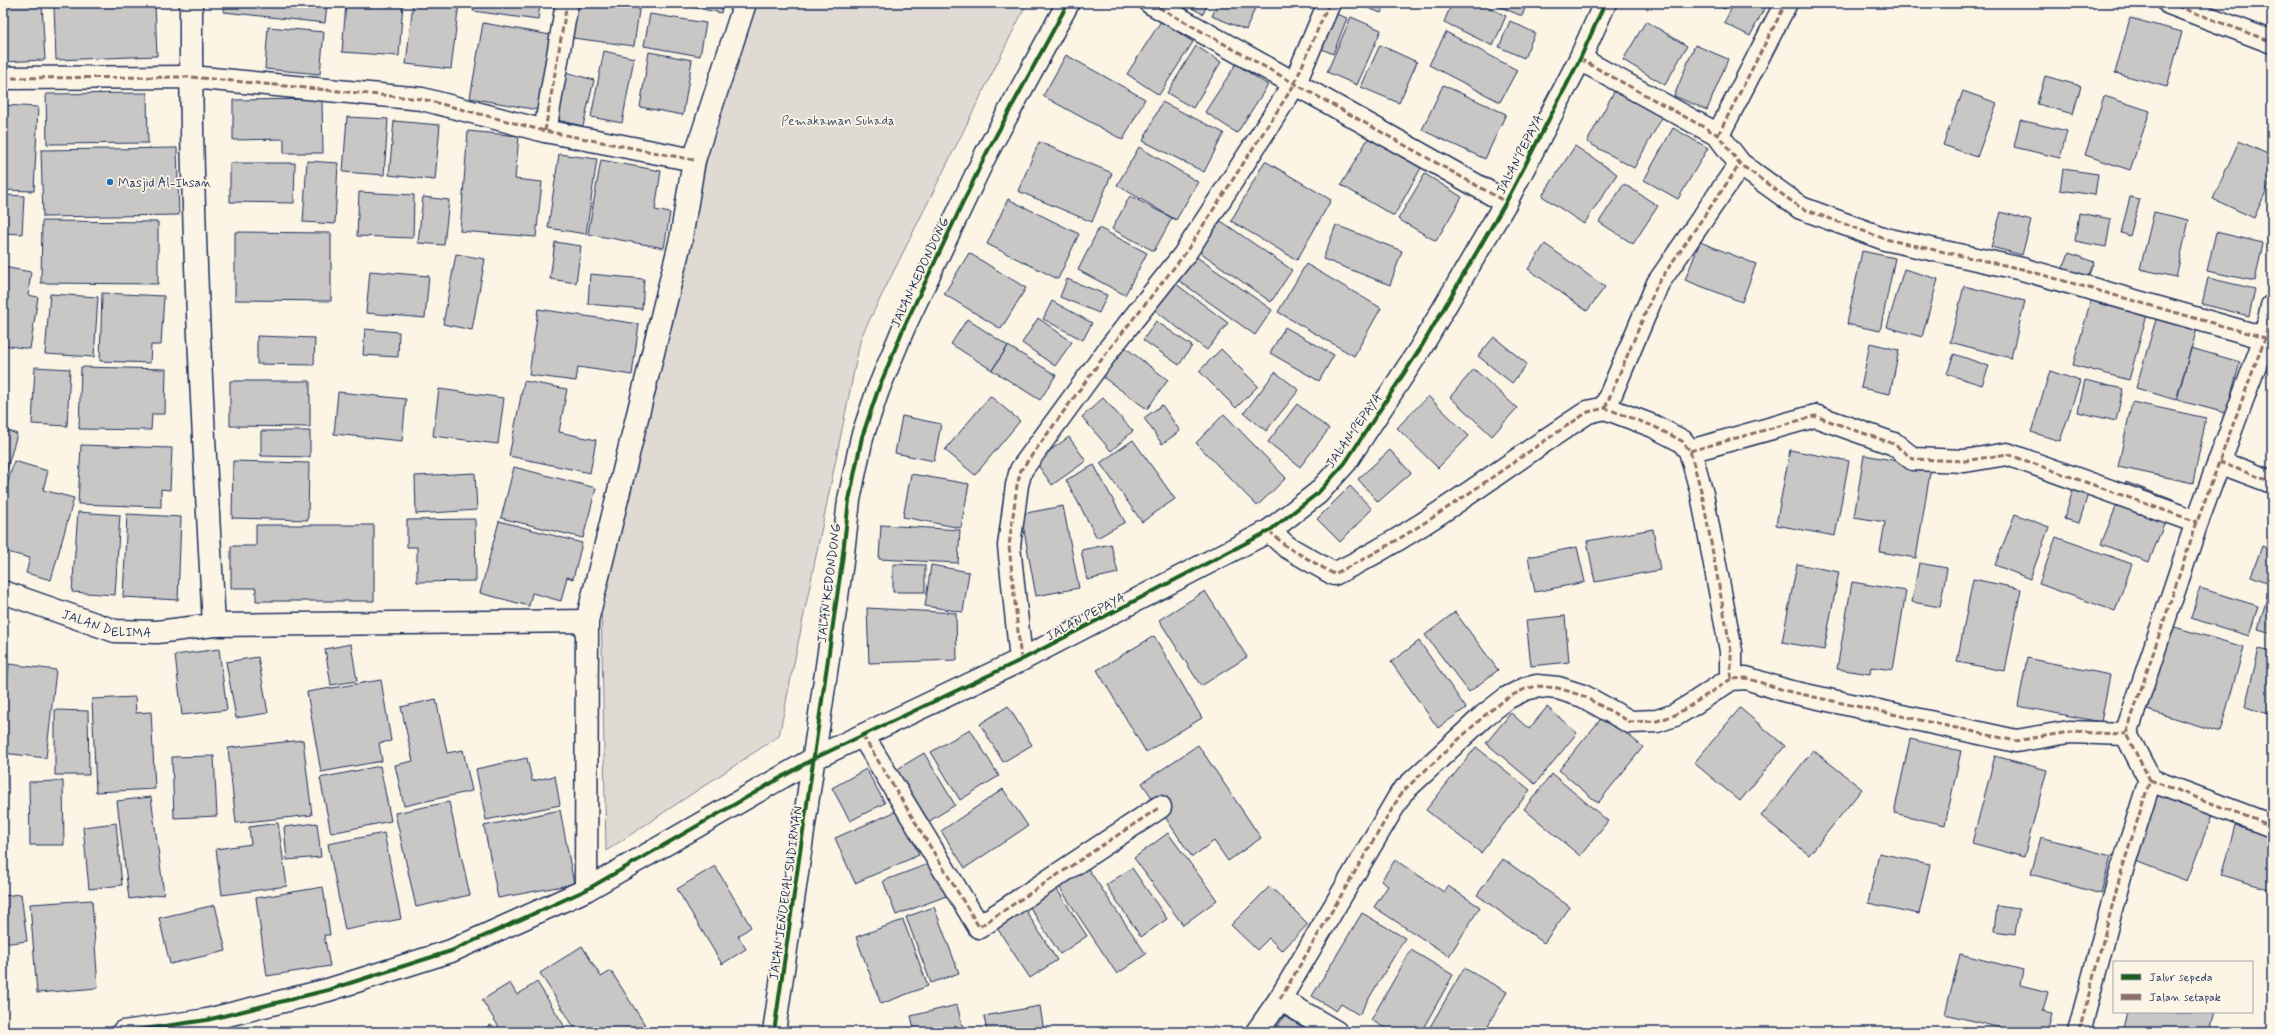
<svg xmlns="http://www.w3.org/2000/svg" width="2275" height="1035" font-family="Mynerve,sans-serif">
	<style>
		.green { fill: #dfdbd4; stroke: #7d8599 }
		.building { fill: #c8c7c6; stroke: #1b2f5e }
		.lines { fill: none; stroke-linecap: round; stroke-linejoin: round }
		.minor-casing { stroke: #1b2f5e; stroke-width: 25 }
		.minor { stroke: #fcf5e5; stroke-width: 22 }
		.quiet { stroke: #8d6e63; stroke-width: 3; stroke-dasharray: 6 3; stroke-linecap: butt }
		.cycleway-casing { stroke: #fcf5e5; stroke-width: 6 }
		.cycleway { stroke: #1b5e20; stroke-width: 4 }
		.poi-dot { fill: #1f6fb2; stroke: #fcf5e5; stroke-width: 1.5 }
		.labels { text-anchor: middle; stroke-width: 3.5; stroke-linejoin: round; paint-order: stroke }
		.park-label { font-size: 13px; fill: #425176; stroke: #fcf5e5 }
		.street-label { font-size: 13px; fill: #1b2f5e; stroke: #fcf5e5 }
		.poi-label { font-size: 13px; fill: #1b2f5e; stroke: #fcf5e5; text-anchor: start }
	</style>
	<rect width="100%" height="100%" fill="#fcf5e5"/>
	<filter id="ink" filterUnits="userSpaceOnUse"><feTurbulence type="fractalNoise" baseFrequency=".025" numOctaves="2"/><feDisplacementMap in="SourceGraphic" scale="8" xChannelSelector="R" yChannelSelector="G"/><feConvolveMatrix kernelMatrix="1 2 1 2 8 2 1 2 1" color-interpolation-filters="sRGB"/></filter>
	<g filter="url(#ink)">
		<path class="green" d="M753,3H1027L861,337L779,736L606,851L601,598L690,239L712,134Z"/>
		<path class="building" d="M3,3H42L45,60L3,62Z
			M155,3L157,56L56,60L54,7Z
			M225,3H327L325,23L224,12Z
			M346,3H403L399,56L342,52Z
			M413,3H459L451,69L406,64Z
			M475,3H540L538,20L473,11Z
			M577,3H640L634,46L573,38Z
			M674,3H723L721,13Z
			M1182,3H1208L1203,14Z
			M1218,3H1257L1246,30L1212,16Z
			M1355,3H1385L1381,13Z
			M1452,3H1480L1506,16L1493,46L1444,22Z
			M1491,3H1527L1522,16Z
			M1712,3H1728L1725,9Z
			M1734,3H1767L1750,36L1724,23Z
			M1328,11L1347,18L1333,54L1313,45Z
			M650,14L706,23L700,56L644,46Z
			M1351,17L1381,30L1357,85L1327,72Z
			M2130,18L2182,32L2167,87L2115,73Z
			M1161,21L1193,42L1159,95L1127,74Z
			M1510,21L1535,33L1524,58L1499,47Z
			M1646,21L1687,46L1665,85L1623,60Z
			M483,23L551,35L538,110L470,98Z
			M268,27L324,32L320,74L265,69Z
			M1446,32L1517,70L1500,102L1429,65Z
			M1380,45L1417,62L1399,103L1361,87Z
			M1695,45L1728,59L1707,110L1674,96Z
			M1196,46L1221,62L1193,108L1167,93Z
			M604,51L634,58L622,123L591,117Z
			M649,52L692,60L683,115L640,107Z
			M1066,55L1145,99L1123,140L1043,96Z
			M1236,64L1268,85L1237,133L1205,112Z
			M565,72L594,80L583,126L553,119Z
			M2045,76L2081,86L2073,114L2037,104Z
			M1443,85L1506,114L1485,159L1422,130Z
			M1615,90L1663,116L1634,168L1587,142Z
			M1963,91L1997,103L1977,157L1943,145Z
			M147,93L148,143L47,144L46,94Z
			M2104,96L2150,111L2130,170L2085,155Z
			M322,99L323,153H284V139L233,140V100Z
			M1162,102L1224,133L1204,172L1143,141Z
			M3,105L38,107L34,191L3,190Z
			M347,117L388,119L384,175L343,172Z
			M2020,120L2067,131L2060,158L2014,147Z
			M394,121L440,125L435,180L389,175Z
			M1673,128L1708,148L1678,199L1644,180Z
			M468,131L519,136L515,179L542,182L536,237L460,231Z
			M1369,137L1421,168L1394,216L1341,185Z
			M2239,141L2272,156V178L2254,218L2213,199Z
			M1039,142L1112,173L1092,222L1018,191Z
			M1575,146L1617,174L1584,224L1542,196Z
			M1139,147L1198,182L1176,220L1117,185Z
			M177,148L179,215L43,217L41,150Z
			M559,154L597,159L586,234L548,228Z
			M601,160L661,171L655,210L670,213L664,248L588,234Z
			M307,161L338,163L335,224L303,222Z
			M1265,161L1331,200L1297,260L1231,221Z
			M230,163H295L294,203L230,202Z
			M2063,169L2098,174L2095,195L2060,190Z
			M1425,174L1462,197L1436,241L1398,219Z
			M1624,184L1658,206L1633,244L1599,222Z
			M359,192L414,195L413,238L357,236Z
			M3,195L24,196L22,234L3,233Z
			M1130,196L1172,218L1154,251L1112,229Z
			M423,197L449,200L444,245L418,243Z
			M2130,197L2140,199L2130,236L2121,233Z
			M1008,199L1079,234L1058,279L987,244Z
			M2001,212L2031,221L2022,255L1991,247Z
			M2154,212L2189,220L2176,277L2140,269Z
			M2079,213L2111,219L2106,247L2075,241Z
			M1218,219L1292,270L1271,302L1197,250Z
			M42,221L158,222V284L41,283Z
			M1336,225L1402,251L1390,285L1323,259Z
			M1099,228L1147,253L1125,295L1078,270Z
			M235,232L331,233V301L235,300Z
			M2216,232L2263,243L2255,281L2207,271Z
			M555,242L581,246L576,283L550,279Z
			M1700,242L1756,264L1742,302L1685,280Z
			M1545,244L1605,287L1587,311L1528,269Z
			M1862,251L1895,258L1880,331L1847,324Z
			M969,253L1026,288L1001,329L944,294Z
			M1191,253L1272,310L1255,335L1174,277Z
			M2069,253L2094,262L2086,282L2061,273Z
			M456,254L485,259L472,330L443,324Z
			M1306,264L1381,308L1354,356L1278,312Z
			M3,267L31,272L28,295L38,297L30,349L3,345Z
			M1904,269L1938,279L1922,337L1887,327Z
			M370,271L429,276L425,318L366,313Z
			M590,274L644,279L642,309L588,304Z
			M2208,278L2255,289L2249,316L2202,304Z
			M1067,279L1107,295L1099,313L1060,297Z
			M1172,281L1228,323L1207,350L1152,308Z
			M1964,286L2025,301L2011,358L1950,342Z
			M2093,292L2149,307L2129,380L2073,365Z
			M102,293L164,296L161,345H151L150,363L100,361Z
			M50,294L98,297L94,357L45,354Z
			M1052,301L1092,323L1083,340L1043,319Z
			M538,309L639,324L632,375L578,367L576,381L529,375Z
			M2157,316L2197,329L2176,400L2136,388Z
			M1038,318L1072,342L1055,366L1022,343Z
			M967,319L1008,346L992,370L951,344Z
			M1156,321L1192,346L1179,365L1143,340Z
			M1285,327L1334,355L1319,381L1270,353Z
			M365,329L399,332L398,357L363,355Z
			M257,336L315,338L314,365L257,364Z
			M1494,337L1527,364L1512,383L1478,356Z
			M1870,343L1899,350L1890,394L1861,388Z
			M1122,345L1168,380L1147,409L1100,375Z
			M1008,346L1056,375L1040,400L992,370Z
			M2191,348L2240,362L2226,413L2177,400Z
			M1221,349L1258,386L1236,408L1199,371Z
			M1954,354L1989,366L1982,385L1947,374Z
			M35,367L70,369L67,426L32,424Z
			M81,367L166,369L165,414H152L151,430L79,429Z
			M1474,369L1517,408L1492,436L1450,397Z
			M2050,371L2080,381L2060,441L2031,432Z
			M1275,372L1299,390L1266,431L1244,413Z
			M2085,380L2123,389L2116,421L2078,412Z
			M230,381H310V427L230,426Z
			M524,381L567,389L559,432L596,440L590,473L509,456Z
			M439,389L504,398L498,444L433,436Z
			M338,392L406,399L402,441L334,434Z
			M990,396L1020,421L975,475L945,450Z
			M1428,396L1469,436L1438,468L1397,428Z
			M1103,398L1133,431L1111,451L1082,417Z
			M2132,402L2206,418L2193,483L2118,467Z
			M1297,404L1329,429L1300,467L1268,442Z
			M1162,405L1180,431L1162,444L1144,418Z
			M1224,414L1286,478L1257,506L1196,443Z
			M902,416L941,424L934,461L895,453Z
			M3,429L17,434L3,483Z
			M261,431H310V457L261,456Z
			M1069,437L1086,461L1052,485L1035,461Z
			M1133,440L1175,499L1142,522L1100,463Z
			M81,445L172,448L170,490L161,489V507L78,504Z
			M1390,450L1411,473L1378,502L1358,479Z
			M1790,450L1849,461L1835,536L1776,525Z
			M1864,455L1931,467L1916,558L1880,552L1885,522L1854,517Z
			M14,461L48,471L43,490L74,498L51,580L26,573L30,558L3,551V499Z
			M233,461L309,463L308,520L232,518Z
			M1094,465L1125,522L1097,538L1066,480Z
			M514,467L596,488L583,538L501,518Z
			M475,473L477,510L416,514L415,476Z
			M911,474L969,484L961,528L903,517Z
			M2126,482L2173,500L2149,562L2101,544Z
			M1350,486L1372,509L1340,542L1317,519Z
			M2073,489L2088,494L2079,523L2064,519Z
			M1063,506L1079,588L1036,596L1021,514Z
			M78,512L120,515L115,595L72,592Z
			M127,514L181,517L178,600L123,597Z
			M2015,514L2049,527L2030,579L1995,565Z
			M475,519L476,581L417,582V547H407V520Z
			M499,521L582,543L573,579L567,577L561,601L532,593L529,606L480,593Z
			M256,525H374V601H256V588H231V546H256Z
			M881,525L960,530L958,563L879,559Z
			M1653,529L1660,570L1595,582L1587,541Z
			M2056,537L2132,564L2115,611L2039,584Z
			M1111,544L1118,573L1087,580L1081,550Z
			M2262,546L2272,550V584L2251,576Z
			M1577,547L1585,582L1535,592L1528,557Z
			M1919,563L1947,568L1940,607L1912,602Z
			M893,564L925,565V592H893Z
			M1797,564L1839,572L1824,650L1782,642Z
			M931,565L969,572L963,612L925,606Z
			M1973,579L2021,589L2005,671L1957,662Z
			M1852,582L1906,591L1893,670L1871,667L1870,674L1837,669Z
			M2200,588L2258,606L2249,636L2191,618Z
			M1205,591L1247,657L1201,686L1159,620Z
			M2268,594L2272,595V633L2258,629Z
			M867,608L956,613L957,660L869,663Z
			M1455,612L1498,670L1469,692L1425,635Z
			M1565,616L1569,662L1531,666L1526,620Z
			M2171,626L2244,647L2220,732L2147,710Z
			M1154,636L1202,718L1146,752L1097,670Z
			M1419,641L1466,708L1438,728L1391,662Z
			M351,644L357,681L331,685L325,649Z
			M219,649L227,710L182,715L175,655Z
			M2259,649L2272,652V715L2245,707Z
			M258,657L268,713L236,718L226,662Z
			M2027,658L2110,675L2101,722L2018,706Z
			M9,664L56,670L46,758L3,753V721Z
			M381,680L391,741L379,743L382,761L321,772L307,692Z
			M135,697L136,713L151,712L155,789L96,792L92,699Z
			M436,699L447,753L463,750L472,791L404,806L395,765L413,761L401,707Z
			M1008,706L1032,745L1003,762L980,724Z
			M1547,707L1577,733L1535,784L1486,743L1511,713L1529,729Z
			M1740,708L1785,746L1740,801L1694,763Z
			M55,710L88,711L89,775H55Z
			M1604,715L1643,747L1598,803L1559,770Z
			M970,729L999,776L960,800L931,752Z
			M1910,739L1961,751L1945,825L1894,813Z
			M303,740L312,815L236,823L228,748Z
			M1198,745L1261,838L1228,861L1214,841L1192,857L1142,783Z
			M1476,747L1530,790L1481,853L1426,810Z
			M1813,750L1862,789L1809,855L1761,816Z
			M924,753L955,805L928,822L896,770Z
			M214,756L217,816L174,818L172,757Z
			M1995,756L2047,770L2024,857L1972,843Z
			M527,758L532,781L555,776L560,805L486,820L476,769Z
			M3,761H6L5,825H3Z
			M380,766L391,821L331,833L320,778Z
			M866,769L885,803L850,821L832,788Z
			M1552,774L1608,821L1580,856L1524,809Z
			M63,781L64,845H30L29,782Z
			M1003,789L1028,826L965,868L941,831Z
			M2157,795L2212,815L2187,881L2133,860Z
			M151,797L164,894L129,899L117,801Z
			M449,802L470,895L416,907L395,813Z
			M560,810L574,884L498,898L484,826Z
			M899,810L919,855L855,883L835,838Z
			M116,823L122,885L89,889L83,827Z
			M278,823L287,886L222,895L216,849L251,844L249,827Z
			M317,823L321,857L287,860L284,827Z
			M2235,826L2272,837V890L2221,875Z
			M384,833L401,919L345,930L328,844Z
			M1168,833L1217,900L1183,925L1134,858Z
			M2041,837L2111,856L2101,894L2031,874Z
			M1879,853L1930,864L1919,914L1868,903Z
			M1078,854L1146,954L1117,974L1050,873Z
			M1503,859L1570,907L1544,943L1477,895Z
			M1395,860L1444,892L1448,886L1480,907L1449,956L1374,907L1388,886L1381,881Z
			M936,861L949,895L896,915L883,881Z
			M715,866L751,927L738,936L746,949L722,964L677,889Z
			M1132,868L1167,919L1141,937L1106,885Z
			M1049,877L1087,936L1060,954L1022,895Z
			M1270,886L1308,924L1282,951L1269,938L1257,950L1231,925Z
			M323,887L330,935H324L330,966L267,976L256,898Z
			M21,894L27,941L3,944V896Z
			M92,900L98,988L37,993L30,904Z
			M1019,900L1057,960L1030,978L991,919Z
			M215,905L226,951L170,964L159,918Z
			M1997,906L2019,909L2015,934L1994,931Z
			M934,907L959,973L931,983L906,917Z
			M1362,913L1405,938L1359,1015L1341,1004L1336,1011L1312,996Z
			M903,920L928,986L881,1004L856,937Z
			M582,946L601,977L611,971L647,1028L641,1032H577L540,973Z
			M1411,950L1453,975L1421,1032H1392L1371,1020Z
			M1960,954L2023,970L2020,985L2048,992L2043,1011L2052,1013L2047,1032H2017L1945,1014Z
			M1464,968L1507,992L1484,1032H1427Z
			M537,982L568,1032H502L482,1000L510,983L517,995Z
			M957,1005L964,1032H915L911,1016Z
			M1040,1006L1044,1032H987L984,1016Z
			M2127,1012H2215L2210,1032H2122Z
			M1284,1016L1311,1032H1274Z
			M491,1025L495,1032H478Z"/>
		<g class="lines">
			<g class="minor-casing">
				<g id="minor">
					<path d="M191,3C190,210 203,418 214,625"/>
					<path d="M1151,3L1506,202"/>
					<path d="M2169,3L2272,42"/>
					<path d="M1580,59L1718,135L1740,164L1801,208L1885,239L2022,269L2265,338"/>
					<path d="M3,78L191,77L422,99L545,131L694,160"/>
					<path d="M545,131L567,3"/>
					<path d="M1718,135L1786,3"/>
					<path d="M1605,408L1658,283L1740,164"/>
					<path d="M1690,451L1815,416L1894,444L1913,459L1965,461L2007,454L2197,522"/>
					<path d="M2219,462L2272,482"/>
					<path d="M1269,531L1287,547L1334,574C1424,531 1504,466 1588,412L1605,408L1653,426L1682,441L1690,451L1702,494L1731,651V679"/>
					<path id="s1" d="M3,592L115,631L157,632L214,625L587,621L586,890"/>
					<path d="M587,621L681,239L694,160L745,3"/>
					<path d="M1021,660L1009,546L1017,485L1021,470L1110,348L1184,255L1294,85L1329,3"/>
					<path d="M863,736L979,927L1160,807"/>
					<path d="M2150,780L2272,826"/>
					<path d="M1280,999L1402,792L1484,716L1507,698L1525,689L1537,686L1558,688L1583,696L1630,722L1657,721L1675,715L1693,704L1731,679L1746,678L1787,691L2016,741L2069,732L2126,734"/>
					<path d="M123,1032L207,1020L328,990L451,951L586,890L815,758L1021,660L1269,531L1318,493L1345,463L1420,349L1506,202L1580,59L1605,3"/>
					<path d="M774,1032L842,562L849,500L862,437L878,390L904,327L986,154L1068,3"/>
					<path d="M1257,1032L1280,999L1336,1032"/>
					<path d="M2079,1032L2120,876L2150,780L2126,734L2197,522L2265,338L2272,306"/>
				</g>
			</g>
			<use href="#minor" class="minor"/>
			<path class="quiet" d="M1151,3L1506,202
				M2169,3L2272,42
				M1580,59L1718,135L1740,164L1801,208L1885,239L2022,269L2265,338
				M3,78L191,77L422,99L545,131L694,160
				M545,131L567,3
				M1718,135L1786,3
				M1605,408L1658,283L1740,164
				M1690,451L1815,416L1894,444L1913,459L1965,461L2007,454L2197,522
				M2219,462L2272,482
				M1269,531L1287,547L1334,574C1424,531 1504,466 1588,412L1605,408L1653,426L1682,441L1690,451L1702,494L1731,651V679
				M1021,660L1009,546L1017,485L1021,470L1110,348L1184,255L1294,85L1329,3
				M863,736L979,927L1160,807
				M2150,780L2272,826
				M1280,999L1402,792L1484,716L1507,698L1525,689L1537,686L1558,688L1583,696L1630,722L1657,721L1675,715L1693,704L1731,679L1746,678L1787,691L2016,741L2069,732L2126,734
				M2079,1032L2120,876L2150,780L2126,734L2197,522L2265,338L2272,306"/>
			<g class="cycleway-casing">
				<path id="cycleway" d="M123,1032L207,1020L328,990L451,951L586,890L815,758L1021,660L1269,531L1318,493L1345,463L1420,349L1506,202L1580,59L1605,3
					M774,1032L842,562L849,500L862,437L878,390L904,327L986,154L1068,3"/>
			</g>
			<use href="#cycleway" class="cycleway"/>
		</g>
	</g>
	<circle class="poi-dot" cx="110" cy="182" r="4"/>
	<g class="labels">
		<g class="park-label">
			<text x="838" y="125">Pemakaman Suhada</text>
		</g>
		<g class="street-label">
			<text transform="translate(1519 154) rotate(-63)" y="5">JALAN PEPAYA</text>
			<text transform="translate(919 272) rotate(-65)" y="5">JALAN KEDONDONG</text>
			<text transform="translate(1353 430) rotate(-55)" y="5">JALAN PEPAYA</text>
			<text transform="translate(828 583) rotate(-83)" y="5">JALAN KEDONDONG</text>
			<text transform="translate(1085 616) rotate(-28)" y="5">JALAN PEPAYA</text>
			<text dy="5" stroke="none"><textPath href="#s1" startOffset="109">JALAN DELIMA</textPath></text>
			<text transform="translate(785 893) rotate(-82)" y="5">JALAN JENDERAL SUDIRMAN</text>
		</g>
		<g class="poi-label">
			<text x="118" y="187">Masjid Al-Ihsan</text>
		</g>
	</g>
	<rect width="2275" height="1035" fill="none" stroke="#fcf5e5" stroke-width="16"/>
	<rect x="8" y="8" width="2259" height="1019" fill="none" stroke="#1b2f5e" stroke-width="1.5" filter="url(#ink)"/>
	<rect x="2113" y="961" width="140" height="52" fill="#fcf5e5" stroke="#a2a6af"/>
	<rect x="2121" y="974" width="20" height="6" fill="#1b5e20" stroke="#a2a6af"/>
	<text x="2149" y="981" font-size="12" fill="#1b2f5e">Jalur sepeda</text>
	<rect x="2121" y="994" width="20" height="6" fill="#8d6e63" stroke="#a2a6af"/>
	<text x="2149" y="1001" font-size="12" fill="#1b2f5e">Jalan setapak</text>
</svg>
